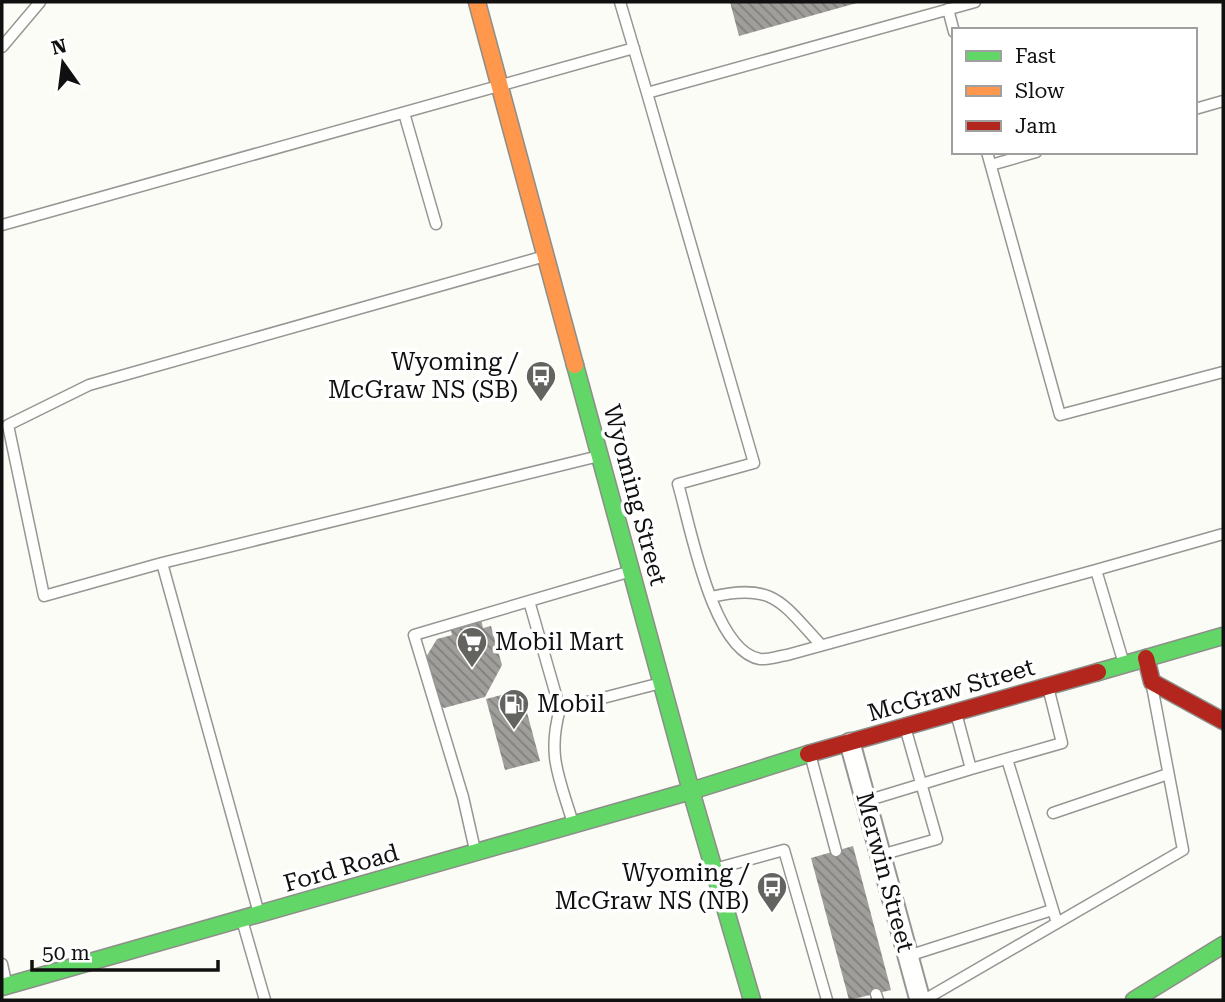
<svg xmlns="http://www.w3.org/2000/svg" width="1225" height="1002" font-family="'Roboto Serif',serif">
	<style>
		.building { fill: url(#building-back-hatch) }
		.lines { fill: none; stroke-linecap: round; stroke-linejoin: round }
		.lane-casing { stroke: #969694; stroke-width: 13 }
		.street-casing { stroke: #969694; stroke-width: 23 }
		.fast-casing { stroke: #8d8d8a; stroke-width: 19 }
		.slow-casing { stroke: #8d8d8a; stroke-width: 19 }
		.jam-casing { stroke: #8d8d8a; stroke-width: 19 }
		.lane { stroke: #fffffe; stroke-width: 10 }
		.street { stroke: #fffffe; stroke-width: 19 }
		.fast { stroke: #63d668; stroke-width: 16 }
		.slow { stroke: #ff974d; stroke-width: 16 }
		.jam { stroke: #b3261e; stroke-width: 16 }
		.labels { text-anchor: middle; stroke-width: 7; stroke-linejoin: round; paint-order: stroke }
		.poi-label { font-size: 24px; fill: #101010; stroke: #fff; text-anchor: end }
		.street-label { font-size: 24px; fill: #101010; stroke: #fff }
	</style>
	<defs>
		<pattern id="building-back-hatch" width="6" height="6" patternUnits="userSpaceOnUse" patternTransform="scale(1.75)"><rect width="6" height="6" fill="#a09e9b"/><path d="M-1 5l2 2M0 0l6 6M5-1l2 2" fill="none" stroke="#817f7d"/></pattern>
	</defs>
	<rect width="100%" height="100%" fill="#fcfcf6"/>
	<path class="building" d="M730,2H857V3L739,36Z
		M481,619L483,628L491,626L502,665L485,697L444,708L440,705L426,657L437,639L452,635L450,627Z
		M521,690L540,761L505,770L486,699Z
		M853,846L891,990L849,1000L811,858Z"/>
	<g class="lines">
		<g class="lane-casing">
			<path id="lane" d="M620,2L647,93L975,2
				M948,9L954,32
				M2,47L40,2
				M647,93L754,463L678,484C690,524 712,651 760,659C768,660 779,656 787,655L1096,570L1124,664
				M1195,109L1223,101
				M404,113L436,224
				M987,152L1060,415L1223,372
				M991,165L1036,152
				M2,225L634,48
				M545,256L89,385L8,425L44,596L162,563L599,456
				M162,563L258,910
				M1096,570L1223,534
				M711,597C774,582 782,603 821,645
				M529,601L560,709L661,683
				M560,709C547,755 559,777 572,820
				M810,754L836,851
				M1007,759L1057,923
				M971,769L1062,743L1048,687
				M866,801L971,769L956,713
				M1053,813L1168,774
				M475,850L463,797L414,635L628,572
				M881,855L937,839L905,727
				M718,868L784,850L827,1000
				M242,920L265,1000
				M908,956L1052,910
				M2,964L6,982
				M876,994L878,1000
				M924,1000L1183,850L1152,686"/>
		</g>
		<g class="street-casing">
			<path id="street" d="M850,743L920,1000"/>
		</g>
		<g class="fast-casing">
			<path id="fast" d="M575,365L691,791L808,754
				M1098,672L1223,636
				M2,987L691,791L752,1000
				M1134,1000L1223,945"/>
		</g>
		<g class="slow-casing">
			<path id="slow" d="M477,2L575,365"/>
		</g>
		<g class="jam-casing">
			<path id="jam" d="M1146,658L1152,682L1223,721
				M808,754L1098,672"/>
		</g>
		<use href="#lane" class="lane"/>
		<use href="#street" class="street"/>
		<use href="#fast" class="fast"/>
		<use href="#slow" class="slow"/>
		<use href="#jam" class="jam"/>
	</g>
	<defs>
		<g id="bus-pin" transform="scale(1.575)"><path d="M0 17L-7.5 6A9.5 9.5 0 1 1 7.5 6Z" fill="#636360" stroke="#fff"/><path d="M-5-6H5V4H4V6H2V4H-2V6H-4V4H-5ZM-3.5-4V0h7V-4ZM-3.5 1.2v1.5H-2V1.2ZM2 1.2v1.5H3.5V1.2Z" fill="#fff"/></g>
		<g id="supermarket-pin" transform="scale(1.575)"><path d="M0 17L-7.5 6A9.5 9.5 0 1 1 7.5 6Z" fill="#636360" stroke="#fff"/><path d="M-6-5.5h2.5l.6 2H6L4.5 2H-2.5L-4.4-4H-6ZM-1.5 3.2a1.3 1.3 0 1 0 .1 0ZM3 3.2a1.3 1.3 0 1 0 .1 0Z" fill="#fff"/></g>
		<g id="fuel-pin" transform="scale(1.575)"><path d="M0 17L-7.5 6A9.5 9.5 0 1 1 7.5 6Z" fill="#636360" stroke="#fff"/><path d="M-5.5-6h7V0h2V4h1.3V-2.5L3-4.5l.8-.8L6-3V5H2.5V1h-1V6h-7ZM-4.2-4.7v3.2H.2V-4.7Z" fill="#fff"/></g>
	</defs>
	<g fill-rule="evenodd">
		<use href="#bus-pin" x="541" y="376"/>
		<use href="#supermarket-pin" x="472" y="642"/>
		<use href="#fuel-pin" x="514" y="704"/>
		<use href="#bus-pin" x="772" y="887"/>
	</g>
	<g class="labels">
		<g class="poi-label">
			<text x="518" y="370">Wyoming /<tspan x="518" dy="28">McGraw NS (SB)</tspan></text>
			<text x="495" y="650" text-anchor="start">Mobil Mart</text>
			<text x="537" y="712" text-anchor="start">Mobil</text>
			<text x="749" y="881">Wyoming /<tspan x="749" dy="28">McGraw NS (NB)</tspan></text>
		</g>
		<g class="street-label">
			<text transform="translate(635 495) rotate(75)" y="8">Wyoming Street</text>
			<text transform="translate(951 690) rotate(-16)" y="8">McGraw Street</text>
			<text transform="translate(341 868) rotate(-16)" y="8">Ford Road</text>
			<text transform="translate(885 872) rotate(75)" y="8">Merwin Street</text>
		</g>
	</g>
	<rect width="1225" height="1002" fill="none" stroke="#101010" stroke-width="7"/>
	<rect x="952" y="28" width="245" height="126" fill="#ffffff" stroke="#9f9f9f" stroke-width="2"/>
	<rect x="966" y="51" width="35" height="10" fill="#63d668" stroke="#9f9f9f" stroke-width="2"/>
	<text x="1015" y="63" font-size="21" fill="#101010">Fast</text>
	<rect x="966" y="86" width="35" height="10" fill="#ff974d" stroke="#9f9f9f" stroke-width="2"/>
	<text x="1015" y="98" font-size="21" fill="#101010">Slow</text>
	<rect x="966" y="121" width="35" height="10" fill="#b3261e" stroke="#9f9f9f" stroke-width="2"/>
	<text x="1015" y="133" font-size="21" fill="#101010">Jam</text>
	<g transform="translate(63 63) rotate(346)" stroke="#ffffff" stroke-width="5" paint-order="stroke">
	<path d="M0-5L12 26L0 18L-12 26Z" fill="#101010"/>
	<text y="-10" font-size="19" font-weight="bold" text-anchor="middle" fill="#101010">N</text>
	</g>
	<path d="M32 960v10h186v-10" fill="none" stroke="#101010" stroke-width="3.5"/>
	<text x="42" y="960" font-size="21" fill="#101010" stroke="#ffffff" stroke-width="5" paint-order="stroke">50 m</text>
</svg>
